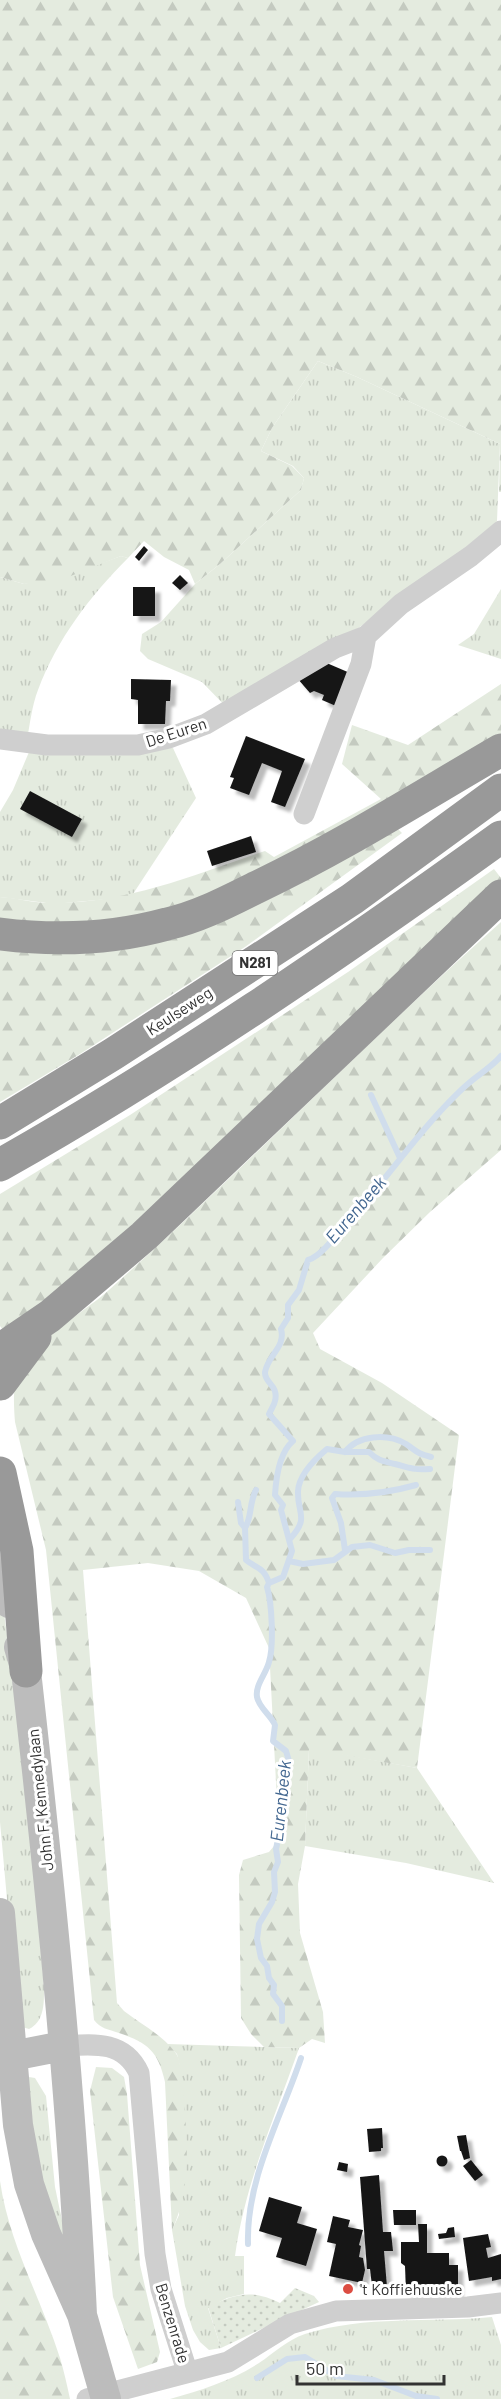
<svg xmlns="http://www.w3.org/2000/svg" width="501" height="2399" font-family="Barlow,sans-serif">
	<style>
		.grass { fill: url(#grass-tufts) }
		.forest { fill: url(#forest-firs) }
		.park { fill: url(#park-dots) }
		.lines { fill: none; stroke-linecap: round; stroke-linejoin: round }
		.stream { stroke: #d0ddec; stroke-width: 6 }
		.building { fill: #191919; filter: url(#shadow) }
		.street { stroke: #cfcfcf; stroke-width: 21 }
		.secondary { stroke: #bcbcbc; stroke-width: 30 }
		.highway { stroke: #999; stroke-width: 33 }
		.poi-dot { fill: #dc4d42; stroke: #fff; stroke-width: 2 }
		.labels { text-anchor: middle; stroke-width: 6; stroke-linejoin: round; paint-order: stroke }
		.shield { fill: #fff; stroke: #707070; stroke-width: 1.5 }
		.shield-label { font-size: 15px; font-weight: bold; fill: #323232 }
		.street-label { font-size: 16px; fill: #323232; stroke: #fff }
		.poi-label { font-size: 16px; fill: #323232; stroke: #fff; text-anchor: start }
		.water-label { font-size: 18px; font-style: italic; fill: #446891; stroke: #fff }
	</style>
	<defs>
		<pattern id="grass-tufts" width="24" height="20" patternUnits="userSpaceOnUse" patternTransform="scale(1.5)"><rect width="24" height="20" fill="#e4ebdf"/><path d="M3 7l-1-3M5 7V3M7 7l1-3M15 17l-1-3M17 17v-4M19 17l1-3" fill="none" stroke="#c4cac0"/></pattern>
		<pattern id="forest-firs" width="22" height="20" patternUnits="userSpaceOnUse" patternTransform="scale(1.5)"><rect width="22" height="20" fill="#e4ebdf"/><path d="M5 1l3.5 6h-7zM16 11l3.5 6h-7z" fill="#c4cac0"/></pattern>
		<pattern id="park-dots" width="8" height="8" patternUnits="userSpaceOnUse" patternTransform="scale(1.5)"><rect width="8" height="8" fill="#e4ebdf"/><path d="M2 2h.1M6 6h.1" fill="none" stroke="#c4cac0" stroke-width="1.8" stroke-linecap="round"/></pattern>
		<filter id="shadow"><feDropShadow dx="5.5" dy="5.5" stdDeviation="1.5" flood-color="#0004"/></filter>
	</defs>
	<rect width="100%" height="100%" fill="#fff"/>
	<path class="grass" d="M318,361L357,377L500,444L497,521L488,535L318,657L231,712L202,682L148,659L140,651L142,634L161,622L195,584L220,564L301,490L304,478L293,466L261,451L272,428Z
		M121,556L128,558C90,596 57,639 38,690C32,705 30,724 27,740L0,736V577L24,584L91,567Z
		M501,589V659L458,645L474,634Z
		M173,748L196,798L133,894L109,899L54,904L0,897V812L13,790L29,752Z
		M0,1586L21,1731L44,1986C44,2002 45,2021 29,2029L22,2027L18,2020L0,1822Z
		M309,1748L417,1768L494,1883L406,1863L305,1846Z
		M167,2044L299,2048C275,2117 245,2183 235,2256H244V2294L227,2298L208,2308L221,2348L209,2350L200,2342L193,2330L185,2306L172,2230L179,2215L180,2067L177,2054Z
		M29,2077L35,2078L46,2096L55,2187L70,2259L43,2200L24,2080Z
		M492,2317L501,2345V2399H170C201,2390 231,2381 259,2363C274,2353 287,2340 305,2334C365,2315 430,2323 492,2317Z"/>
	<path class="forest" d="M0,0H501V492H499L500,444L357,377L318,361L272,428L261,451L292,466L304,478L301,490L220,564L195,584L189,570L164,557L144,541L128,558L121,556L58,581L24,584L0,577Z
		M501,684V738L237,888L117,922L0,924V897C18,898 37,904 55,903C129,903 197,874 265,851L274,857L381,799L342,764L352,725L408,745Z
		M391,822L402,833L245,947L80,1054L0,1102V947L72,948Z
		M494,869L501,878V890L264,1119L6,1334L0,1326V1194L130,1115L348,972Z
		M501,922V1150L430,1212L383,1258L313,1333L320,1349L382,1383L459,1435L417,1768L309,1749L305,1846L298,1884L300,1933L323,2012L325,2043L312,2039L299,2048L264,2047L251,2034L241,2018L239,1875L243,1860L269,1852L279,1840L269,1648L246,1598L199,1571L148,1563L83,1570L117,2003L124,2011C141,2024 162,2035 175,2052C181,2059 181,2074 182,2083C187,2130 193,2187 172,2230L165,2082C158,2051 148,2043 119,2033C108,2029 101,2029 94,2020L46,1550L15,1422C14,1408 12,1385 19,1373C37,1340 74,1318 102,1296C120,1281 136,1265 153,1250C270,1142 382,1028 501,922Z
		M96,2067L112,2068L124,2077L127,2094L140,2265L160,2352L157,2362L138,2369L113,2297L90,2091Z
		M0,2181C9,2244 41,2298 60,2358C64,2371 67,2385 70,2399H0Z"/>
	<path class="park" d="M295,2288L314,2296L319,2302L221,2348L208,2307C235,2294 252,2289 280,2303Z"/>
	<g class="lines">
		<path class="stream" d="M371,1095L400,1158
			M345,1452C358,1435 387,1433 406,1444C418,1452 416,1453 431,1457
			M238,1502L241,1523L245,1528L246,1560C257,1569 264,1567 269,1583
			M245,1528C252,1517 249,1503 256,1490
			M290,1539C310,1517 297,1514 298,1491C299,1475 315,1459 327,1449L345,1452H369C378,1461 383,1461 395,1464C411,1468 412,1470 430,1469
			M345,1550L341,1523L332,1498L335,1494C364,1496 388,1493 416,1485
			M289,1561L303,1564L334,1560L352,1547L370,1545L395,1553L409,1550H430
			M282,2021V2006L273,1994L274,1985L269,1978L267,1966L261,1958L257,1939L259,1924L272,1902L275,1892L274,1872L278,1862L276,1849L283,1817L280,1808L288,1778L289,1761L286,1751L273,1741L275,1725C271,1715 259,1708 257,1697C255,1685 266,1674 269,1662C274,1646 272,1603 267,1587L269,1583L283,1577L292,1551L281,1510L283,1505L275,1495C276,1478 280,1452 293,1441L269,1414C271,1409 274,1406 275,1401C279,1385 264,1383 265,1372C268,1355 286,1347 281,1329L288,1318V1305L299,1290L308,1260C323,1256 342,1227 353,1215C383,1183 407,1148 436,1116C446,1105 457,1093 469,1083C479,1074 492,1067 501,1056
			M248,2244C246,2179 281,2118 301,2058
			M257,2378L287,2359L305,2357L336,2376L374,2380L416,2396L437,2399"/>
	</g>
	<path class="building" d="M144,546L148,550L139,561L135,557Z
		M180,575L188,583L180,590L172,583Z
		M133,587H155V616H133Z
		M322,661L350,673L336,706L322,700L324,695L314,691L310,693L297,678Z
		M131,679L171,680L170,701H166L165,724H138V700L131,699Z
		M246,736L305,759L285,807L271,802L282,771L262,763L249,795L230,788L234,778L230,777Z
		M30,791L82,819L72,837L20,809Z
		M251,836L256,852L212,866L207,851Z
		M382,2128L383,2148H381V2151L369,2152L367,2129Z
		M466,2135L470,2158L464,2160L461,2151H460L457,2136Z
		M436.5 2161a5.5 5.5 0 1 1 11 0a5.5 5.5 0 1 1-11 0Z
		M471,2160L483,2175L475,2181L463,2166Z
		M339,2162L348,2164L347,2172L337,2170Z
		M379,2175L383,2232H391L393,2251H384L387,2287L381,2288L372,2286L370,2269H367L360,2177Z
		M269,2197L302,2207L297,2223L317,2229L306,2266L276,2257L282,2238L259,2231Z
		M393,2210H416V2225H394Z
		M333,2216L350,2220L348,2227L363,2230L359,2245L361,2246L359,2257L363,2258L365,2270L362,2283L329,2276L336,2244L327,2242Z
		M418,2224H427V2253H449V2265H458V2293H406L405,2266L401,2263V2242H419Z
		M454,2227L455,2237L439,2239L438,2234L446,2233L448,2228Z
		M488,2234L491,2247L486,2248L488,2258L501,2254V2279L492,2281V2277L469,2281L463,2238Z"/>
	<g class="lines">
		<path class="street" d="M0,739L47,745H138L169,738L206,724L335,648L366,636L401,604L471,556L501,531
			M304,814L361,664L366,636
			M63,2046C93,2044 124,2040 139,2073L155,2254L161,2289L187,2371
			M87,2399L228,2362L290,2324L336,2311L468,2307L501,2303"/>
		<path class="secondary" d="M0,1556L9,1603
			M19,1647L26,1671C50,1885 72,2099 82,2315
			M0,1913L18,2125L29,2184L46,2234L82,2315L106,2399
			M12,2056L63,2046"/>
		<path class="highway" d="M0,934C56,941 112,939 167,924C198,917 227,902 255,888C340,848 420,797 501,750
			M0,1123L113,1054L352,899L501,790
			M0,1165C173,1067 339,954 501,837
			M0,1350L50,1316L144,1236L501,896
			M0,1384L35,1337
			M0,1473L17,1551L26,1671"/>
	</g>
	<circle class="poi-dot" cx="348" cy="2289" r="6"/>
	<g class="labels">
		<rect class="shield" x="232.5" y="951" width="45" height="24" rx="4.5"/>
		<g class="shield-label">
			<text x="255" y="968">N281</text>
		</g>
		<g class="street-label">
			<text transform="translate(176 732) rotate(-18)" y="6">De Euren</text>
			<text transform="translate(179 1011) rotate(-33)" y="6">Keulseweg</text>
			<text transform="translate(40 1800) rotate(-96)" y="6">John F. Kennedylaan</text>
			<text transform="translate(173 2323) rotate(73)" y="6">Benzenrade</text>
		</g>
		<g class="poi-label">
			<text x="360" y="2295">'t Koffiehuuske</text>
		</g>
		<g class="water-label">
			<text transform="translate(356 1210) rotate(-49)" y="6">Eurenbeek</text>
			<text transform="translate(281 1801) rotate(-84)" y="6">Eurenbeek</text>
		</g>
	</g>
	<path d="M297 2375v9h147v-9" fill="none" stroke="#323232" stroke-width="3"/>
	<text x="306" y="2375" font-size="18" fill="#323232" stroke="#ffffff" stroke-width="4.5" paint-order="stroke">50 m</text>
</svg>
